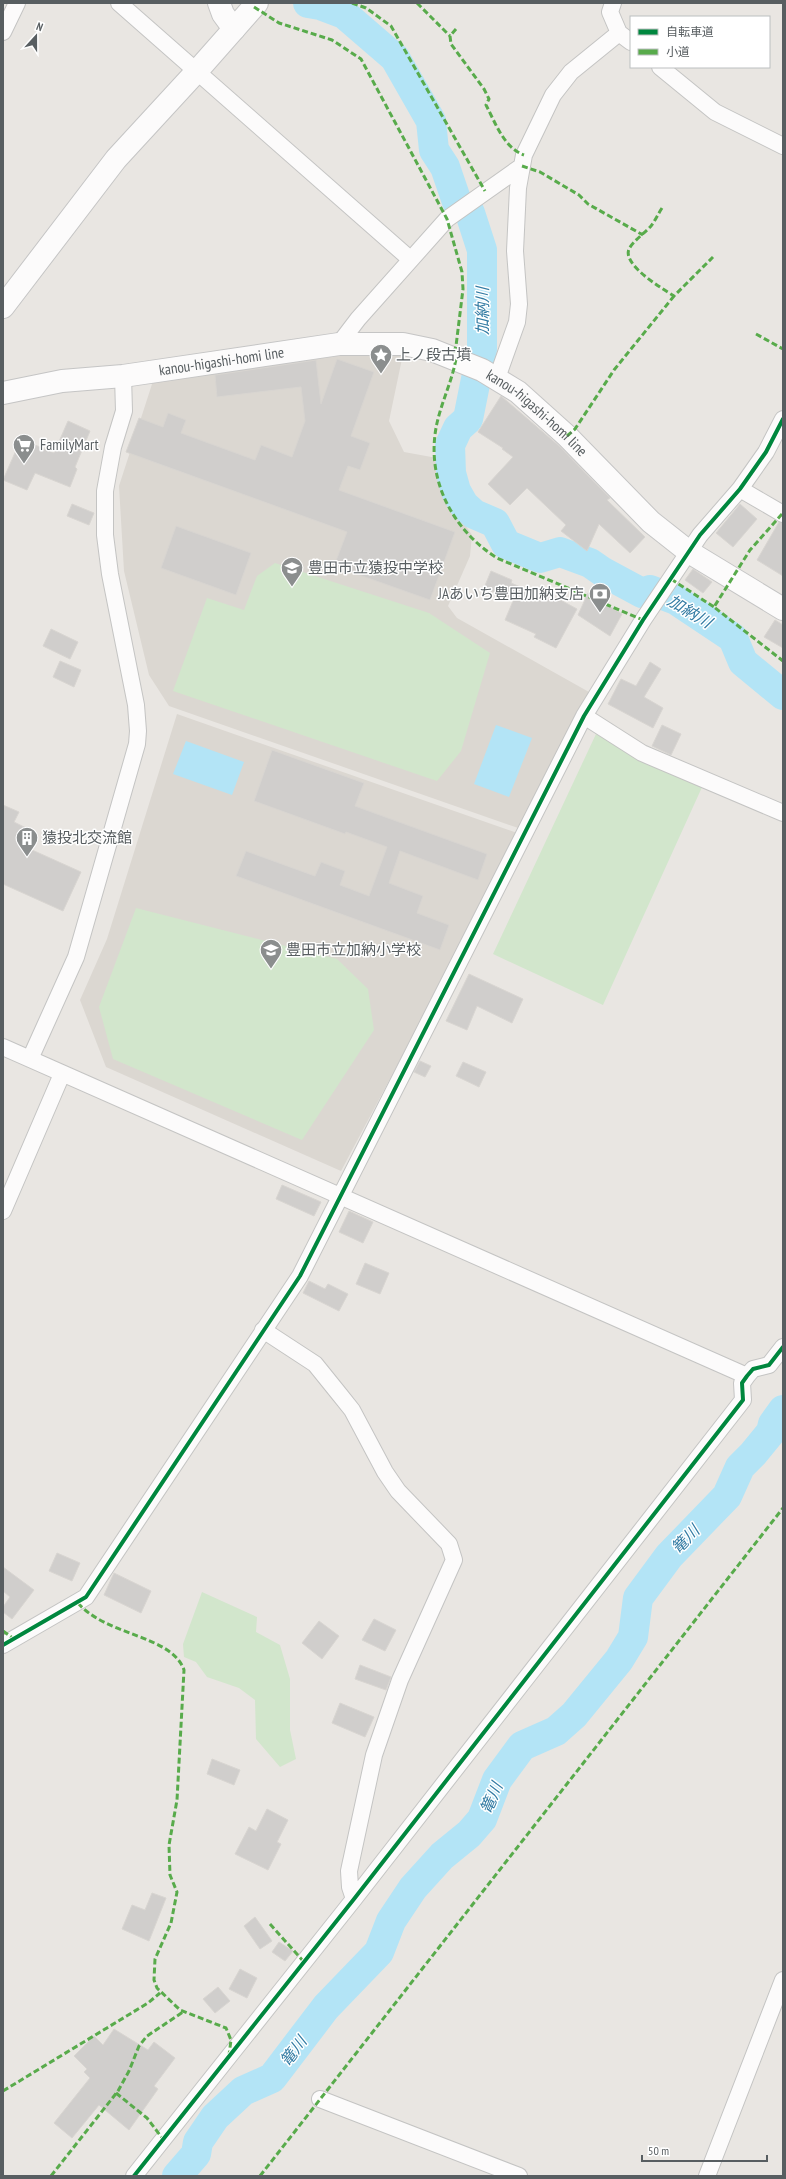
<svg xmlns="http://www.w3.org/2000/svg" width="786" height="2179" font-family="'PT Sans Narrow','Noto Sans JP',sans-serif">
	<style>
		.education { fill: #dbd7d1 }
		.green { fill: #d2e6cc }
		.water { fill: #b3e4f6 }
		.lines { fill: none; stroke-linecap: round; stroke-linejoin: round }
		.river { stroke: #b3e4f6; stroke-width: 30 }
		.building { fill: #d0cecc; stroke: #d8d5d1 }
		.street-casing { stroke: #c4c4c3; stroke-width: 18 }
		.secondary-casing { stroke: #c5c5c5; stroke-width: 24 }
		.street { stroke: #fcfbfb; stroke-width: 16 }
		.secondary { stroke: #fcfbfb; stroke-width: 22 }
		.quiet { stroke: #58ab4b; stroke-width: 3; stroke-dasharray: 6 3; stroke-linecap: butt }
		.cycleway-casing { stroke: #fff; stroke-width: 6 }
		.cycleway { stroke: #00873e; stroke-width: 4 }
		.labels { text-anchor: middle; stroke-width: 3; stroke-linejoin: round; paint-order: stroke }
		.poi-label { font-size: 15px; fill: #585e61; stroke: #fff; text-anchor: start }
		.street-label { font-size: 15px; fill: #585e61; stroke: #fff }
		.water-label { font-size: 16px; font-style: italic; fill: #327ba3; stroke: #fff }
	</style>
	<rect width="100%" height="100%" fill="#e9e6e2"/>
	<path class="education" d="M349,350L403,354L389,421L404,452L437,458L440,487L472,535L470,556L448,606L457,618L589,692V704L521,829L169,706L149,675L124,571L119,486L154,378Z
		M177,714L520,834L341,1171L106,1067L80,1000L107,939Z"/>
	<path class="green" d="M275,563L429,613L490,653L461,751L437,781L173,691L207,598L244,610L257,576Z
		M596,734L643,761L703,785L603,1005L493,954Z
		M136,908L337,959L368,989L374,1030L302,1140L113,1059L99,1007Z
		M202,1592L257,1617L256,1632L280,1645L290,1679V1730L296,1759L280,1767L256,1739L255,1700L239,1688L207,1677L196,1662L184,1657L183,1644Z"/>
	<path class="water" d="M496,725L532,738L509,797L474,784Z
		M186,741L244,762L232,795L173,774Z"/>
	<g class="lines">
		<path class="river" d="M308,3L320,5L344,14L395,58L431,121L434,150L445,167L457,202L470,213L482,250V349L468,419L458,428L450,445L451,473L456,491L464,505L474,514L495,523L506,544L540,558L560,552L590,563L603,572L642,593L650,590L676,600L733,638L743,662L783,695
			M177,2176L196,2154L198,2142L215,2117L243,2091L272,2078L326,2007L379,1952L391,1921L413,1888L442,1856L469,1834L482,1819L497,1780L522,1746L556,1731L574,1715L619,1660L633,1637L638,1598L669,1556L727,1496L740,1467L753,1454L771,1432L773,1424L783,1410"/>
	</g>
	<path class="building" d="M337,359L374,372L351,436L370,443L360,470L348,466L339,490L455,532L430,600L334,566L347,532L126,452L139,418L163,427L168,413L186,420L181,433L255,460L261,445L292,457L305,421L301,387L217,397L215,375L316,360L321,404Z
		M501,396L558,445L610,498L607,500L645,537L630,553L599,524L587,551L561,531L566,525L527,488L510,505L488,484L513,457L502,449L503,448L478,432Z
		M68,421L90,431L75,467L77,469L70,487L35,473L27,490L3,480L21,439L54,453Z
		M72,504L94,513L89,525L67,516Z
		M740,504L757,519L733,547L716,533Z
		M779,522L783,523V576L757,560Z
		M176,526L251,553L236,595L161,568Z
		M693,569L712,582L703,593L685,580Z
		M491,571L512,580L511,583L553,601L555,597L577,609L556,648L534,637L536,634L505,620L513,601L484,588Z
		M588,593L622,614L610,636L578,615Z
		M775,620L783,625V648L764,637Z
		M51,629L78,642L70,659L43,646Z
		M60,661L81,670L74,687L53,677Z
		M650,662L661,669L644,697L663,708L653,728L608,704L621,679L636,686Z
		M662,725L681,734L671,755L652,746Z
		M272,750L364,783L355,806L487,854L478,880L400,851L389,883L423,896L417,913L449,925L440,950L236,876L246,851L315,876L321,862L345,871L340,885L369,896L387,847L346,832L345,834L254,801Z
		M3,805L19,812L14,822L28,829L21,845L81,872L63,911L3,884Z
		M469,974L523,999L512,1023L477,1006L467,1030L446,1021Z
		M420,1061L431,1066L425,1077L414,1072Z
		M463,1062L486,1072L479,1087L456,1076Z
		M282,1185L321,1202L314,1216L276,1199Z
		M349,1211L373,1222L363,1243L339,1232Z
		M365,1263L389,1273L380,1294L356,1284Z
		M309,1281L325,1289L328,1284L348,1294L339,1311L303,1293Z
		M57,1553L80,1563L72,1581L49,1571Z
		M3,1567L34,1590L12,1619L3,1612V1607L10,1597L3,1591Z
		M114,1573L151,1591L141,1613L104,1595Z
		M374,1619L396,1630L385,1651L362,1640Z
		M319,1621L339,1636L322,1659L302,1643Z
		M360,1665L391,1677L386,1690L355,1679Z
		M340,1703L374,1717L365,1737L332,1723Z
		M212,1759L240,1770L234,1785L207,1774Z
		M267,1809L288,1820L277,1842L281,1844L268,1870L235,1854L249,1827L256,1831Z
		M152,1893L166,1898L149,1941L122,1929L132,1905L145,1910Z
		M255,1917L272,1941L260,1949L244,1926Z
		M279,1942L293,1951L285,1961L272,1952Z
		M240,1969L257,1978L247,1998L229,1989Z
		M218,1987L230,2001L215,2013L203,1999Z
		M114,2029L148,2050L154,2042L175,2058L154,2086L158,2089L129,2130L99,2105L72,2138L54,2123L90,2078L84,2072L87,2069L74,2056L94,2036L103,2045Z"/>
	<g class="lines">
		<g class="street-casing">
			<path id="street" d="M119,3L410,259
				M613,3L610,12L619,33L631,42
				M3,32L17,3
				M660,67L715,112L783,146
				M339,344L358,319L447,219L522,166
				M497,378L517,322L519,304L515,251L518,188L524,155L553,95L571,72L619,33
				M740,489L783,514
				M584,716L642,753L783,813
				M3,1047L747,1376
				M30,1059L76,957L137,744L138,731L136,705L110,574L105,535V491L113,447L124,411L123,376
				M3,1211L62,1074
				M263,1330L315,1364L340,1395L352,1410L385,1472L398,1491L449,1544L454,1560L400,1680L374,1755L349,1871L350,1887L354,1899
				M3,1645L86,1597L300,1276L584,716L643,620L700,535L740,489L766,452L783,419
				M320,2099L519,2176
				M134,2176L354,1899L743,1400L742,1383L747,1376L753,1369L769,1365L783,1347
				M707,2176L783,1980"/>
		</g>
		<g class="secondary-casing">
			<g id="secondary">
				<path d="M219,3L223,14L234,29"/>
				<path d="M3,307L116,159L197,71L257,3"/>
				<path id="s1" d="M3,393L62,381L123,376L339,344H403L432,350L482,370L518,392L567,436L651,522L689,552L783,609"/>
			</g>
		</g>
		<use href="#street" class="street"/>
		<use href="#secondary" class="secondary"/>
		<path class="quiet" d="M352,3L366,8L391,26L485,191
			M417,3L450,36
			M254,7L279,23L332,40L361,59L447,219L462,272L463,289L456,346L452,357
			M456,29L450,36L451,44L484,89L489,99L486,105C495,122 504,148 524,155
			M522,166L540,172L579,195L588,204L643,235
			M662,208C658,214 655,221 651,226C645,233 633,241 629,249C622,265 663,289 674,296L713,257
			M756,334L783,349
			M456,359C452,381 442,401 437,423C425,477 451,529 497,558L643,620
			M567,436L575,429L614,370L674,296
			M782,514L750,550L714,607L783,661
			M671,579L714,607
			M78,1603C106,1636 172,1635 184,1670L177,1800L169,1845L170,1875L177,1892L171,1923L155,1959L154,1980L157,1988L180,2010L226,2028L231,2040L229,2055
			M3,1631L14,1639
			M270,1924L304,1962
			M782,1983H783
			M3,2091L148,2003L160,1993
			M116,2093L147,2118L163,2139
			M51,2176L118,2091L129,2071L139,2046L147,2036L183,2012
			M260,2176L783,1508"/>
		<g class="cycleway-casing">
			<path id="cycleway" d="M3,1645L86,1597L300,1276L584,716L643,620L700,535L740,489L766,452L783,419
				M134,2176L354,1899L743,1400L742,1383L747,1376L753,1369L769,1365L783,1347"/>
		</g>
		<use href="#cycleway" class="cycleway"/>
	</g>
	<defs>
		<g id="sight-pin" transform="scale(1.15)"><path d="M0 17L-7.5 6A9.5 9.5 0 1 1 7.5 6Z" fill="#8b8e8e" stroke="#fff"/><path d="M0-6L1.8-2.2L6-1.7L2.9 1.2L3.7 5.4L0 3.3L-3.7 5.4L-2.9 1.2L-6-1.7L-1.8-2.2Z" fill="#fff"/></g>
		<g id="supermarket-pin" transform="scale(1.15)"><path d="M0 17L-7.5 6A9.5 9.5 0 1 1 7.5 6Z" fill="#8b8e8e" stroke="#fff"/><path d="M-6-5.5h2.5l.6 2H6L4.5 2H-2.5L-4.4-4H-6ZM-1.5 3.2a1.3 1.3 0 1 0 .1 0ZM3 3.2a1.3 1.3 0 1 0 .1 0Z" fill="#fff"/></g>
		<g id="school-pin" transform="scale(1.15)"><path d="M0 17L-7.5 6A9.5 9.5 0 1 1 7.5 6Z" fill="#8b8e8e" stroke="#fff"/><path d="M0-5L7-2L0 1L-7-2ZM-4 1L0 2.5L4 1V4Q0 6-4 4Z" fill="#fff"/></g>
		<g id="bank-pin" transform="scale(1.15)"><path d="M0 17L-7.5 6A9.5 9.5 0 1 1 7.5 6Z" fill="#8b8e8e" stroke="#fff"/><path d="M-6-4H6V4H-6ZM0-2.3a2.3 2.3 0 1 0 0 4.6a2.3 2.3 0 1 0 0-4.6Z" fill="#fff"/></g>
		<g id="building-pin" transform="scale(1.15)"><path d="M0 17L-7.5 6A9.5 9.5 0 1 1 7.5 6Z" fill="#8b8e8e" stroke="#fff"/><path d="M-4-6H4V6H1V3H-1V6H-4ZM-2.5-4.3h1.7v1.8h-1.7ZM.8-4.3h1.7v1.8H.8ZM-2.5-1h1.7V.8h-1.7ZM.8-1h1.7V.8H.8Z" fill="#fff"/></g>
	</defs>
	<g fill-rule="evenodd">
		<use href="#sight-pin" x="381" y="355"/>
		<use href="#supermarket-pin" x="24" y="445"/>
		<use href="#school-pin" x="292" y="568"/>
		<use href="#bank-pin" x="600" y="594"/>
		<use href="#building-pin" x="27" y="838"/>
		<use href="#school-pin" x="271" y="950"/>
	</g>
	<g class="labels">
		<g class="poi-label">
			<text x="396" y="360">上ノ段古墳</text>
			<text x="40" y="450">FamilyMart</text>
			<text x="308" y="573">豊田市立猿投中学校</text>
			<text x="584" y="599" text-anchor="end">JAあいち豊田加納支店</text>
			<text x="42" y="843">猿投北交流館</text>
			<text x="286" y="955">豊田市立加納小学校</text>
		</g>
		<g class="street-label">
			<text dy="5" stroke="none"><textPath href="#s1" startOffset="221">kanou-higashi-homi line</textPath></text>
			<text dy="5" stroke="none"><textPath href="#s1" startOffset="557">kanou-higashi-homi line</textPath></text>
		</g>
		<g class="water-label">
			<text transform="translate(482 311) rotate(-90)" y="6">加納川</text>
			<text transform="translate(690 611) rotate(31)" y="6">加納川</text>
			<text transform="translate(685 1539) rotate(-46)" y="6">篭川</text>
			<text transform="translate(491 1798) rotate(-67)" y="6">篭川</text>
			<text transform="translate(293 2051) rotate(-53)" y="6">篭川</text>
		</g>
	</g>
	<rect width="786" height="2179" fill="none" stroke="#585e61" stroke-width="8"/>
	<rect x="630" y="16" width="140" height="52" fill="#ffffff" stroke="#bcbfc0"/>
	<rect x="638" y="29" width="20" height="6" fill="#00873e" stroke="#bcbfc0"/>
	<text x="666" y="36" font-size="12" fill="#585e61">自転車道</text>
	<rect x="638" y="49" width="20" height="6" fill="#58ab4b" stroke="#bcbfc0"/>
	<text x="666" y="56" font-size="12" fill="#585e61">小道</text>
	<g transform="translate(36 36) rotate(21)" stroke="#ffffff" stroke-width="3" paint-order="stroke">
	<path d="M0-3L7 15L0 10L-7 15Z" fill="#585e61"/>
	<text y="-6" font-size="11" font-weight="bold" text-anchor="middle" fill="#585e61">N</text>
	</g>
	<path d="M642 2155v6h125v-6" fill="none" stroke="#585e61" stroke-width="2"/>
	<text x="648" y="2155" font-size="12" fill="#585e61" stroke="#ffffff" stroke-width="3" paint-order="stroke">50 m</text>
</svg>
